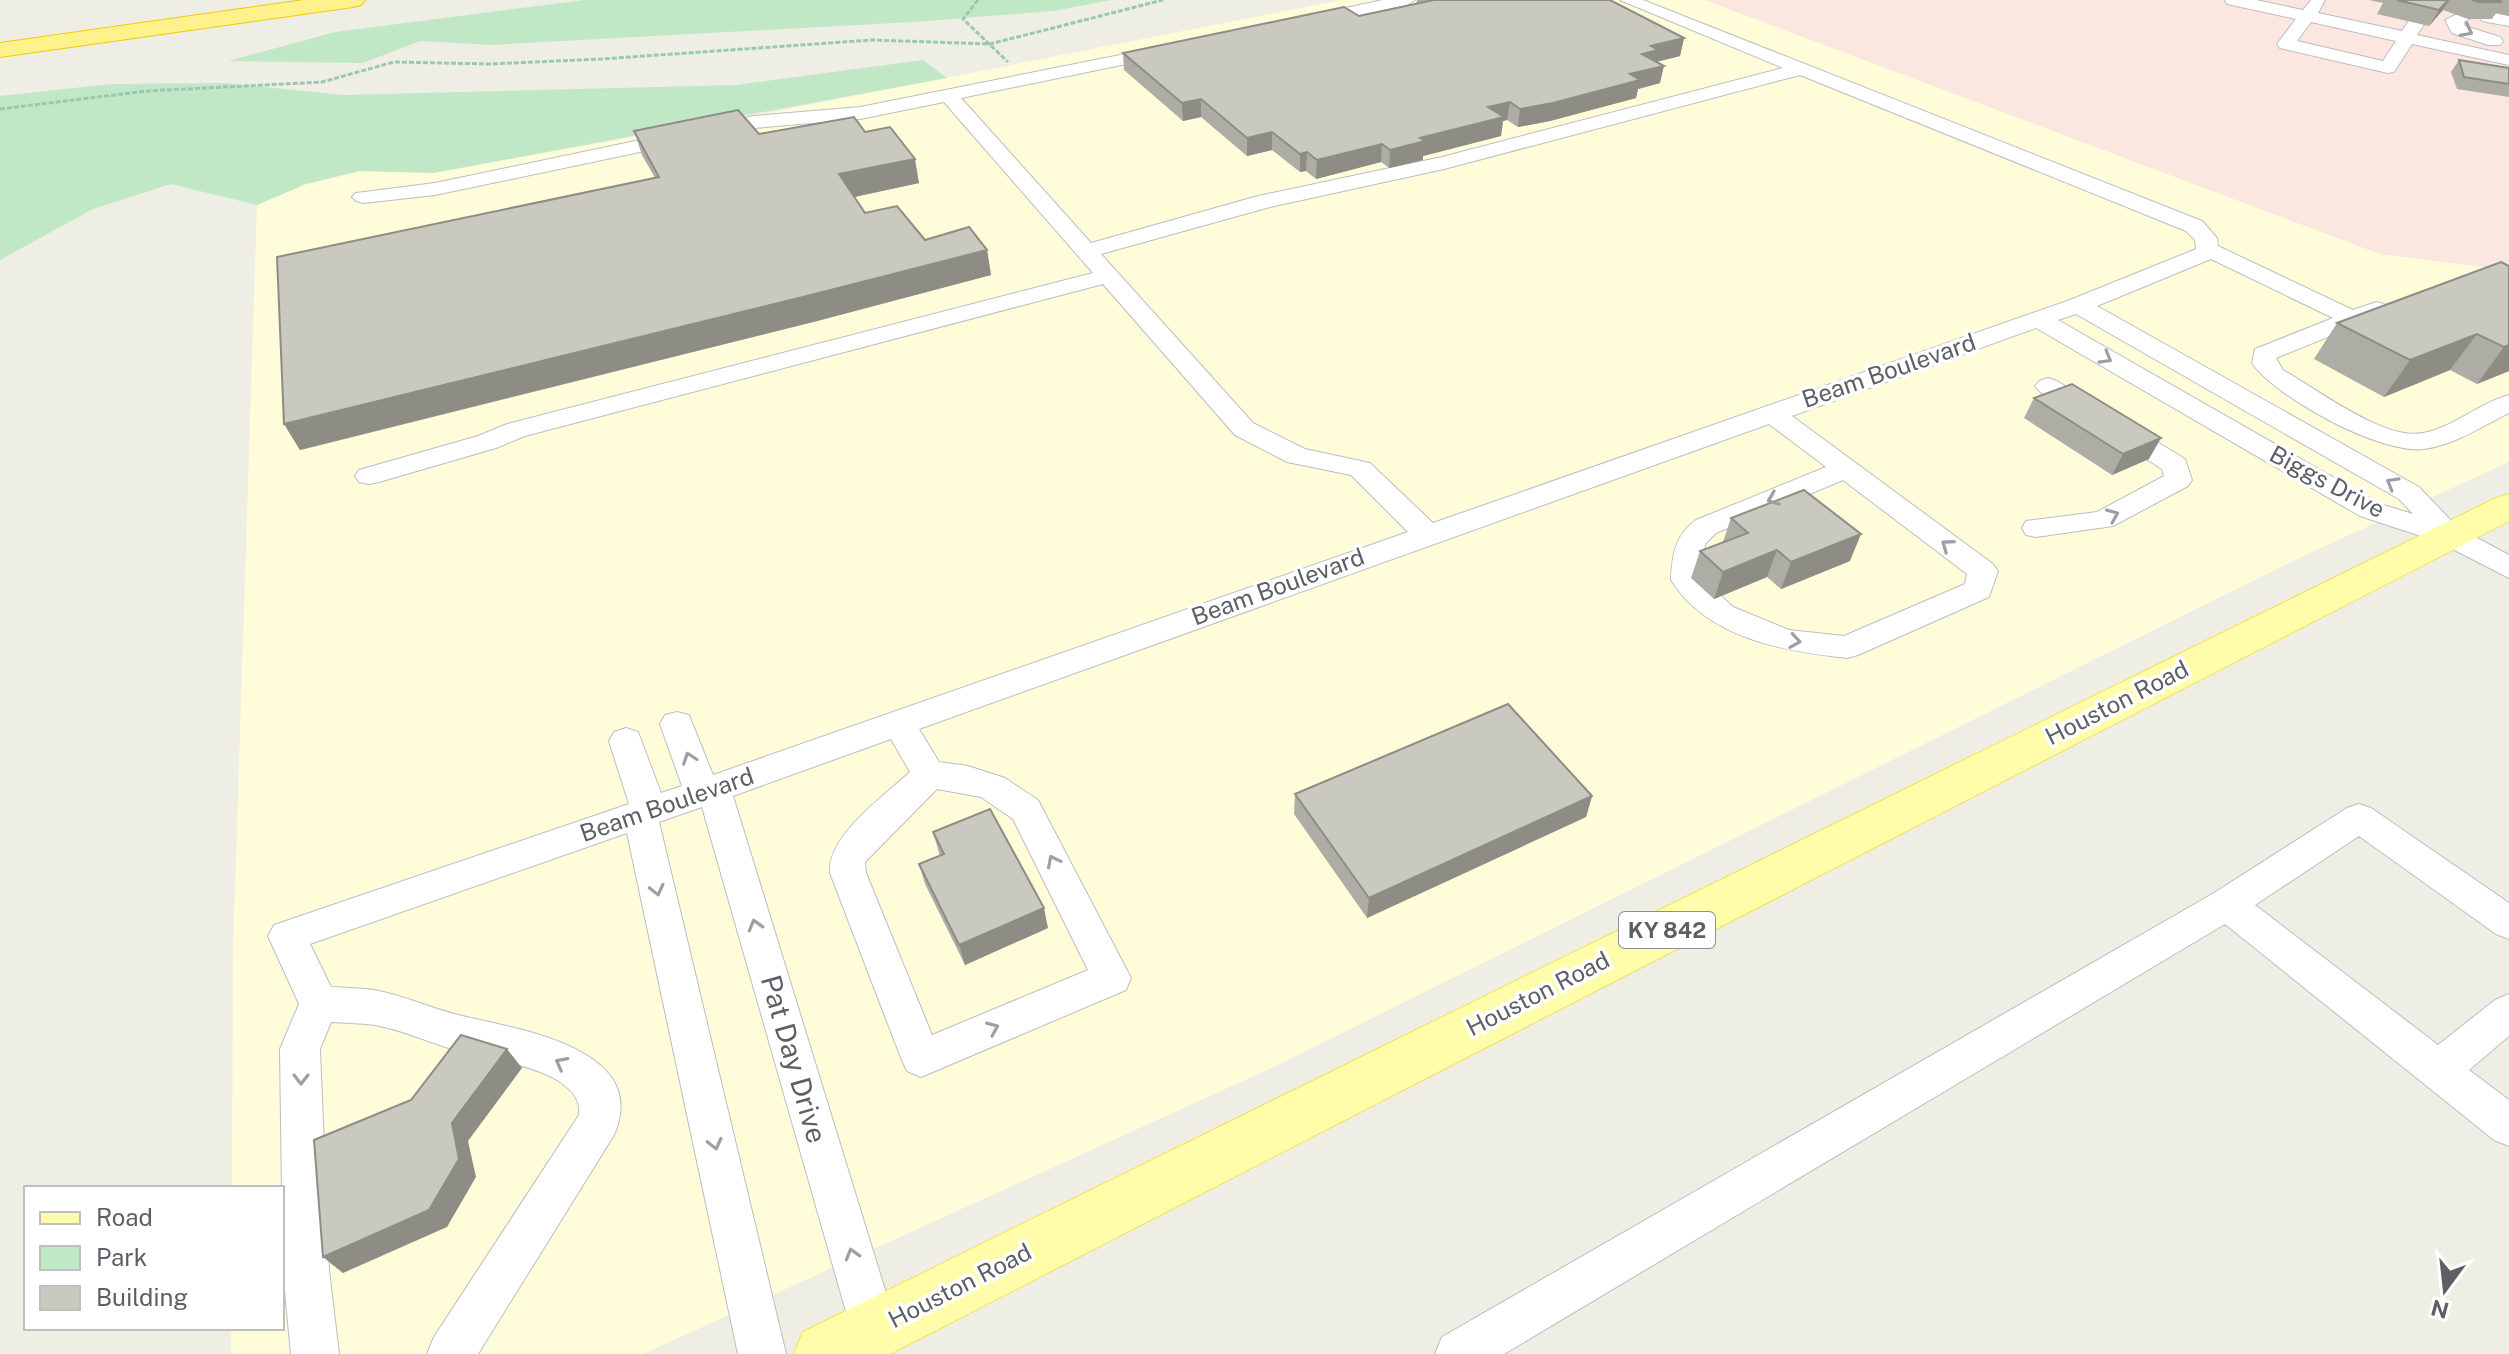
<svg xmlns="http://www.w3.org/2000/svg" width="2509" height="1354" font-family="'Public Sans',sans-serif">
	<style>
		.commercial { fill: #fffcda }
		.medical { fill: #fce7e0 }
		.green { fill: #c0e8c6 }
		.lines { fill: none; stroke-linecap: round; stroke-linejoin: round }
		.minor-casing { stroke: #bcbdc3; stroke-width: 2 }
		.major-casing { stroke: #f6e057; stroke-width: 2 }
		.highway-casing { stroke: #f4ca00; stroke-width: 2 }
		.path { stroke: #99c9ad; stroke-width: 3; stroke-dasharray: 5 2; stroke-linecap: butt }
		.minor { fill: #fff; fill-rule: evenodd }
		.major { fill: #fffdaa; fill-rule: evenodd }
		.highway { fill: #fff28c; fill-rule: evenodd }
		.wall { fill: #aeada5 }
		.shaded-wall { fill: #8d8d86 }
		.building { fill: #cac9c0; stroke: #8d8d86; stroke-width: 2 }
		.oneway { stroke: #9d9fa3 }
		.labels { text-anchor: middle; stroke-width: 7; stroke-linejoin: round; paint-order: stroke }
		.shield { fill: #fff; stroke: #8d8f93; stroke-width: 2 }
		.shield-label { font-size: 22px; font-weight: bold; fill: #5c5f65 }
		.street-label { font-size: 24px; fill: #5c5f65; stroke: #fff }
		.near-street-label { font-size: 28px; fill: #5c5f65; stroke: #fff }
	</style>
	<rect width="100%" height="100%" fill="#efeee4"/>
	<path class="commercial" d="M1341,0H1705L2380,254L2509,270V462L2299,558L1280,1064L643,1354H231V1328H282V1188H232L233,950L257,205L306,184L360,171L433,173L778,111Z"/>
	<path class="medical" d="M1705,0H2509V270L2380,254Z"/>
	<path class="green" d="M585,0H1112L1053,11L913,22L491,45L420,41L363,63L228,61L335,32Z
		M923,60L947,78L433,173L360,171L306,184L257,205L171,184L93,209L0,260V96L111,84L223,83L344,95L736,85Z"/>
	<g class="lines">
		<g class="minor-casing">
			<path id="minor" d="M1383,0H1415L1407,5L1308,26L1299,21L1302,17Z
				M1620,0H1643L2202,221L2217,238L2218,246L2353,310L2376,302L2384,304L2388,309L2384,314L2276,358L2283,370C2317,389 2384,441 2423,433C2454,427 2479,403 2509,395V413C2483,426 2454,445 2424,449C2381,455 2275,397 2252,363L2255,349L2333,318L2211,259L2097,306L2419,487L2458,528L2509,555V578L2439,542L2360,516L2036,328L1792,416L1993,564L1998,571L1989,597L1858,655L1847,658C1784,651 1708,639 1671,580C1672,555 1675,535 1696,520L1826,467L1769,424L919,729L939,762L968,766L1005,778L1038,800L1131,978L1126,990L921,1077L907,1071L901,1058L830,873C827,836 884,796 910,772L891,739L733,796L897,1329L891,1346L874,1352L857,1346L851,1329L702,807L659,822L786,1354H738L627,833L310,944L331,987C345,988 360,988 374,990C403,995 432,1009 462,1016C517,1029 652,1048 614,1135L478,1354H427L434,1337L579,1115C585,1070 489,1059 458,1051C430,1043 403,1030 375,1025C361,1023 345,1023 331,1022L320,1049L329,1270L339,1354H291L283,1270L280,1049L299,1004L268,936L274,925L629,804L609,741L614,732L626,728L638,732L661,793L682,786L660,724L665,715L677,712L689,715L713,775L1408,532L1351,475L1287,462L1235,435L1103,284L525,436L496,448L379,482L369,484L359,482L355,476L359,470L478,436L507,424L1093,273L944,102L860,119L754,128L435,195L363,203L356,201L352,197L356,193L435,183L754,116L860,107L1165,46L1171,47L1174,51L1165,56L961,98L1091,243L1258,196L1442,157L1783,68ZM1800,75L2186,231L2195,240L2196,249L2070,300L1433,523L1370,463L1305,449L1253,423L1101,254L1270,207L1444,169ZM2076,314L2399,499L2413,514L2380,504L2058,320ZM1843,480L1967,574L1965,584L1844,636L1789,630L1733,607L1701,577L1705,544L1716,533ZM937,789L981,797L1013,819L1088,970L932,1035L866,873L865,862Z
				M2225,0H2256L2303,10L2311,0H2325L2318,13L2402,31L2410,19L2416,18L2425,23L2417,35L2509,55V65L2412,44L2394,72L2388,73L2280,48L2277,44L2296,19L2227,4ZM2311,22L2396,41L2383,61L2297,41Z
				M2464,11L2473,16L2464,22L2465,26L2500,37L2503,41L2500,45H2488L2452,33L2445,20Z
				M2488,12L2509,16V26L2482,21L2479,17Z
				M2048,378L2057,381L2185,459L2192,480L2188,486L2113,526L2036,537L2026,535L2022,528L2026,521L2097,512L2164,476L2162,469L2039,391L2035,386L2039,381Z
				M2359,804L2371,808L2509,903V939L2496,934L2359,836L2255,905L2438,1045L2495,1000L2509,994V1036L2469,1070L2509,1100V1146L2494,1140L2225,924L1504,1354H1435L1442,1337L2214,893L2347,808Z"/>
		</g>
		<g class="major-casing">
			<path id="major" d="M2509,494V521L890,1354H794L803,1332L2496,498Z"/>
		</g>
		<g class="highway-casing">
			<path id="highway" d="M304,0H365L361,5L353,7L0,57V43Z"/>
		</g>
		<path class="path" d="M978,0L963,19L1008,62
			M0,109L147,91L322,82L394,62L490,64L602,59L872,40L990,44L1163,0"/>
		<use href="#minor" class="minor"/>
		<use href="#major" class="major"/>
		<use href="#highway" class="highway"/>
	</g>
	<path class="wall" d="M1417,0H1610L1684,38L1680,56L1656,62L1660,83L1638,89L1636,98L1550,121L1518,127L1507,120L1503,121L1501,136L1423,156V160L1389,168L1381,162L1316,179L1306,171L1300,172L1272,150L1247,156L1201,117L1183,121L1124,70L1123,53L1359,16L1416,4Z
		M2369,0H2509V16L2496,13L2492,19H2468L2443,10L2429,26L2377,14L2383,3Z
		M2459,60L2509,68V97L2457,89L2451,72Z
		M634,131L759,134L865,132L919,183L854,197L865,213L925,240L987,250L991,275L817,321L300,450L284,424L655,178L642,155Z
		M2501,262L2509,371L2477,384L2450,370L2384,397L2314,359L2337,323Z
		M2034,398L2149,459L2112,475L2024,418Z
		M1731,518L1850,561L1781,589L1767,577L1714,599L1691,578L1700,551L1723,542Z
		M1295,794L1592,796L1586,817L1367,918L1294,814Z
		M933,832L1048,928L965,965L925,884L919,864L940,856Z"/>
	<path class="shaded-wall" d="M2448,0H2449L2443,10L2429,26L2439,10Z
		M1684,38L1680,56L1656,62L1642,54L1651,46Z
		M1664,66L1660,83L1638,89L1636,98L1550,121L1518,127L1520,109L1630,74Z
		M1201,99V117L1183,121L1182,103Z
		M1510,102L1507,120L1503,121L1501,136L1423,156V160L1389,168L1390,150L1488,107Z
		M1272,132V150L1247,156V138Z
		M1382,144L1381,162L1316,179L1317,160Z
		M1307,152L1306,171L1300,172V154Z
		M915,159L919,183L845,199L839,174Z
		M987,250L991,275L817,321L300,450L284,424Z
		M2477,334L2450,370L2384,397L2410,360Z
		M2509,345V371L2477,384L2504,347Z
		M2161,438L2149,459L2112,475L2123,454Z
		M1861,534L1850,561L1781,589L1791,562Z
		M1777,550L1767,577L1714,599L1723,572Z
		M1592,796L1586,817L1367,918L1369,898Z
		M1044,908L1048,928L965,965L959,945Z
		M507,1049L522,1068L468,1141L476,1177L447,1227L343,1273L323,1257L452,1123Z"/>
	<path class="building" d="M1434,0H1610L1684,38L1651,46L1658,50L1642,54L1664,66L1630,74L1640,80L1553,103L1520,109L1510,102L1488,107L1504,117L1420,138L1425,141L1390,150L1382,144L1317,160L1307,152L1300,154L1272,132L1247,138L1201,99L1182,103L1123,53L1344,7L1359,16Z
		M2397,0H2448L2439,10Z
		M2472,0H2498L2502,2H2479Z
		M2459,60L2509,68V84L2464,77Z
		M738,110L759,134L854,117L865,132L890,127L915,159L839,174L865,213L897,206L925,240L969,227L987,250L811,295L284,424L277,257L659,177L634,131Z
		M2501,262L2509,266V345L2504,347L2477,334L2410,360L2337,323Z
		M2072,384L2161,438L2123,454L2034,398Z
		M1804,490L1861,534L1791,562L1777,550L1723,572L1700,551L1748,533L1731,518Z
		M1508,704L1592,796L1369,898L1295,794Z
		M990,809L1044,908L959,945L919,864L944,854L933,832Z
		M461,1035L507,1049L452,1123L459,1159L429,1210L323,1257L314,1140L411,1100Z"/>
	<defs><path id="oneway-chevron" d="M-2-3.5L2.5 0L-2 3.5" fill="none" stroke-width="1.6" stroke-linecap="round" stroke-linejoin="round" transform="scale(2)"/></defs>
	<g class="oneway">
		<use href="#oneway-chevron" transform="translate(2467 31) rotate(27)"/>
		<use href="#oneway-chevron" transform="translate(2106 358) rotate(30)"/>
		<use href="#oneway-chevron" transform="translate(2392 483) rotate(-150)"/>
		<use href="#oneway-chevron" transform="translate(1773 499) rotate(158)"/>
		<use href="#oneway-chevron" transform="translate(2113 515) rotate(-23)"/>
		<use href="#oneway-chevron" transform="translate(1947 545) rotate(-144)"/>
		<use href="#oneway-chevron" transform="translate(1795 641) rotate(9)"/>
		<use href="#oneway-chevron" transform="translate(689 758) rotate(-109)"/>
		<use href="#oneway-chevron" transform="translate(1053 861) rotate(-117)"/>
		<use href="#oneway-chevron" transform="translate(657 890) rotate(77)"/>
		<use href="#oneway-chevron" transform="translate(755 925) rotate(-106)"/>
		<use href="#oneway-chevron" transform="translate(993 1028) rotate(-23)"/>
		<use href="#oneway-chevron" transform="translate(561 1063) rotate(-152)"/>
		<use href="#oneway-chevron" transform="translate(301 1079) rotate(90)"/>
		<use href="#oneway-chevron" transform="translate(715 1144) rotate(77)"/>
		<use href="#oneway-chevron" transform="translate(852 1254) rotate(-106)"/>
	</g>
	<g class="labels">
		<rect class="shield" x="1619" y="912" width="96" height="36" rx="6"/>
		<g class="shield-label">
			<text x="1667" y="938">KY 842</text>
		</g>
		<g class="street-label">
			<text transform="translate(1889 371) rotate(-19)" y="8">Beam Boulevard</text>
			<text transform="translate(2327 482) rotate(28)" y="8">Biggs Drive</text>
			<text transform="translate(1278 587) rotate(-20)" y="8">Beam Boulevard</text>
			<text transform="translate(2117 703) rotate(-27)" y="8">Houston Road</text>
			<text transform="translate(667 805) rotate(-19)" y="8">Beam Boulevard</text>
			<text transform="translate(1538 994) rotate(-27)" y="8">Houston Road</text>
			<text transform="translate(960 1286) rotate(-27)" y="8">Houston Road</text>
		</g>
		<g class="near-street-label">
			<text transform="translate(794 1059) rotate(74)" y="10">Pat Day Drive</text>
		</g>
	</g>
	<rect x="24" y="1186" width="260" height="144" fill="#ffffff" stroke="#bebfc1" stroke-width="2"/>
	<rect x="40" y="1212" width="40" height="12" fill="#fffdaa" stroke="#bebfc1" stroke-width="2"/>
	<text x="96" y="1226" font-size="24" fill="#5c5f65">Road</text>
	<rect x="40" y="1246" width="40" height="24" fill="#c0e8c6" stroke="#bebfc1" stroke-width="2"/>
	<text x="96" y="1266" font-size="24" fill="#5c5f65">Park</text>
	<rect x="40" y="1286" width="40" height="24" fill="#cac9c0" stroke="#bebfc1" stroke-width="2"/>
	<text x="96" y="1306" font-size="24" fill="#5c5f65">Building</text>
	<g transform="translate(2445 1290) rotate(195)" stroke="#ffffff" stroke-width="6" paint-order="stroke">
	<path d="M0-6L14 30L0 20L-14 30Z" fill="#5c5f65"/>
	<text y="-12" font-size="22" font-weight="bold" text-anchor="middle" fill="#5c5f65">N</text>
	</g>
</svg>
